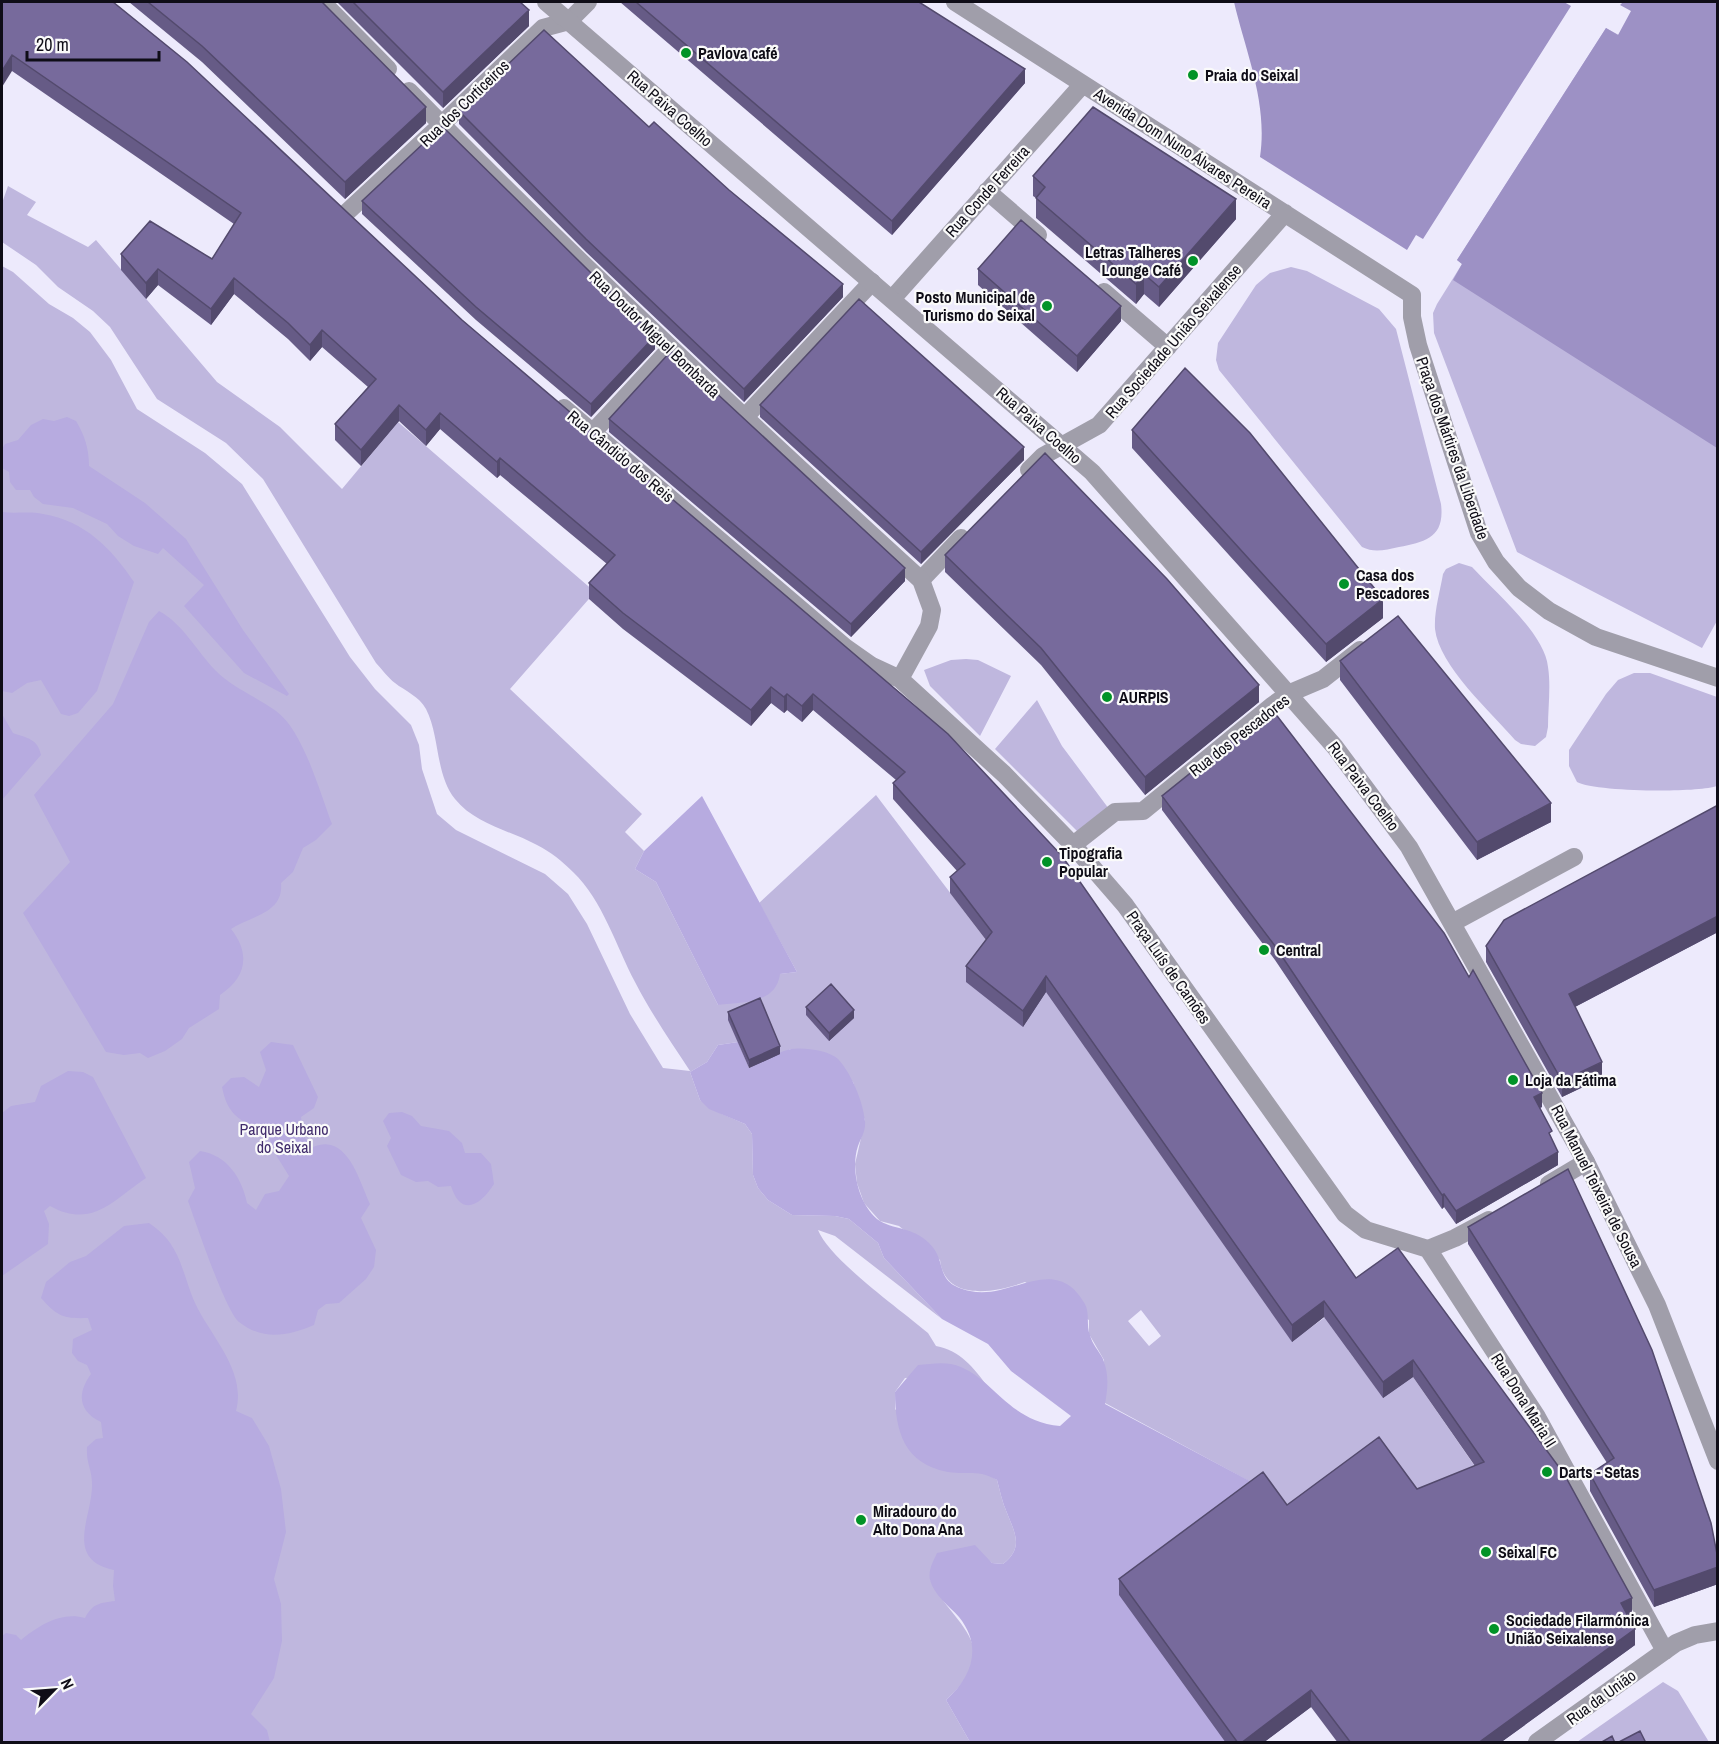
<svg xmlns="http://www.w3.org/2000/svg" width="1719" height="1744" font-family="'Archivo Narrow',sans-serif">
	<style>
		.green { fill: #bfb7de; fill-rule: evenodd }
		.forest { fill: #b7abe0 }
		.water { fill: #9d91c5 }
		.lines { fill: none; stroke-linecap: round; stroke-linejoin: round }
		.pedestrian { stroke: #a09eaa; stroke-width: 18 }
		.minor { stroke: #a09eaa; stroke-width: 18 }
		.tertiary { stroke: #a09eaa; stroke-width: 18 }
		.wall { fill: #665b86 }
		.shaded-wall { fill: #534a6d }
		.building { fill: #776a9c; stroke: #534a6d; stroke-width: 1.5 }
		.poi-dot { fill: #019327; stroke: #fafafa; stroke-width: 2 }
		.labels { text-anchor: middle; stroke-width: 4.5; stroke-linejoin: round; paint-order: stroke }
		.poi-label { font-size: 16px; font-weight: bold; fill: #0f0d17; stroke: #fafafa; text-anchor: start }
		.street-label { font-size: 16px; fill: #0f0d17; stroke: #fafafa }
		.park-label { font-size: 16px; fill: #412c6c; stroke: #fafafa }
	</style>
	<rect width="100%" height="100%" fill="#edeafc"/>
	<path class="green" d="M1606,28L1717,89L1718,619L1702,648L1517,552L1434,333L1433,313L1437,304L1462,264L1457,260Z
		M8,186L36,202L27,215L88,247L96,240L217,382L280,427L342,489L398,422L595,592L510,689L642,814L625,832L644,851L635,869L656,882L718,1005L779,974L797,972L759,903L876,795L992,948L1053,981L1087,1050L1292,1341L1356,1295L1379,1328L1348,1350L1383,1397L1413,1377L1483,1478L1566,1519L1263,1742H1226L1262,1488L1105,1403L1104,1360L1089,1334V1320L1025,1282C996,1293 945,1302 940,1260L899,1226L880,1221L864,1203L857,1183L855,1164L865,1121L853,1082L810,1051L791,1049L780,1054L760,1007L729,1020L738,1042L718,1045L707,1062L690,1072L700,1100L722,1114L745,1124L752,1134L753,1175L758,1188L768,1200L792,1215L835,1216L849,1219L878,1243L884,1258L942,1319L835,1236L818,1230C830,1260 901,1310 928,1333L936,1346C960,1350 974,1368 988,1387L972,1374L905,1378L895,1392V1409L949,1472H985L997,1480C1000,1491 1002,1502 1007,1513C1015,1533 1024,1548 1003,1564L992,1563L981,1554L930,1579C952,1626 1007,1644 946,1700L970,1742H2V266L13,272L49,304L73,318L90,332L111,360L137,409L205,453L242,484L350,657L375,689L411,725L419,745L422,769L437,814L456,830L545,874L568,894L587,924L630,1014L663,1068L690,1071C671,1042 651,1013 635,982C616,946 603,901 573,872C562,861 551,852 537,845C509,830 475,824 455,799C435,774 440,736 426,709C419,696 405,691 395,683C388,678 382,669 376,663L263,479L226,443L157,399L110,327L93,311L58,287L36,265L2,242V203ZM1141,1310L1161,1336L1149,1346L1128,1321Z
		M1291,267L1307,271L1379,309L1396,329L1441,504C1445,537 1426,542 1399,547C1385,550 1374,553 1362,547L1219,370L1216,360L1218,343L1256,285L1270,273Z
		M1459,563L1472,567C1495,592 1545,634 1548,667C1551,686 1548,708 1548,727L1546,737L1535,746L1521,744L1515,740C1491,712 1439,666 1435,629C1434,611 1440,592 1443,574L1446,569Z
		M966,659L978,660L1011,676L980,736L930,686L924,670L951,660Z
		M1634,673H1650L1717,697V786C1698,793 1595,792 1577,782L1569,766V750L1606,694L1618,680Z
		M1037,700L1062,746L1109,809L1078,832L995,749Z
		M1663,1682L1678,1691L1709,1742H1577Z"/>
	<path class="forest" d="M67,417L76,421C85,436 89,449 89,466L145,503L186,539L243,630L289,694L287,696L244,673L184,606L204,585L163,548L158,554L134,546L118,536L107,524L73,508L43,504L34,497L30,490H16L10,482L9,472L2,468V449L5,444L18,440L31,425L43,419L54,421Z
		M2,512C15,514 30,511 43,514C85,521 111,548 134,582L97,691L78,713L69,716L61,714L41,680L27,683L12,693L2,691Z
		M159,611C183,624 196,650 215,670C233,688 255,696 276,711C303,730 320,793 332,824L316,840L303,848L293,872L281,883C284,913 251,916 231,929C251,954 246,978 220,995L219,1009L189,1028L182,1039L165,1051L148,1058L140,1053L124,1055L106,1052L23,913L70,862L34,795L113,704L149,622Z
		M2,714L13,733C27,738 38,739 41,755L2,800Z
		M702,796L797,972L780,974C776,1004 743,1002 718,1005L656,882L635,869L644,851Z
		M271,1042L293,1045L318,1097L314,1108L301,1117L304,1137L313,1147C347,1132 359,1180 370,1204L361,1218L376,1250L374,1267L366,1279L339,1303L326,1304L318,1310L314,1325C288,1336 263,1341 239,1322C225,1310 196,1223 188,1201L195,1188L189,1162L200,1151C227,1155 242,1178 247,1203L256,1210L265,1194L279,1191L289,1176L276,1155L267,1132C241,1121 228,1117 222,1087L231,1078L244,1077L259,1087L266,1070L260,1052Z
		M738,1042L749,1068C762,1062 777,1052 791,1049C803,1047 829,1050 838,1059C851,1073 863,1101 865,1121C866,1131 861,1138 858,1146C850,1169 859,1207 880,1221C897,1231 911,1226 929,1243C949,1262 932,1283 970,1291C1011,1301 1055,1251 1085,1304C1090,1314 1086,1326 1090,1335C1092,1344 1099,1351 1103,1359C1109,1374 1108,1388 1105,1404L1263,1488L1226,1742H970L946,1700C972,1677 983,1647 959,1617C949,1606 934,1595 930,1580C928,1570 933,1562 937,1553L975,1545L992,1563L1003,1564C1024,1548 1015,1533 1007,1513C1002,1502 1000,1491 997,1480C978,1469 968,1475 948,1472C904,1464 895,1431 895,1392L918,1365C929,1364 941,1362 951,1364C992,1373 1005,1421 1060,1426L1071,1416L1011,1371L988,1344L942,1319L884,1258L878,1243L849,1219L835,1216L792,1215L768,1200L758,1188L753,1175L752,1134L745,1124L709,1109L700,1100L690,1072L707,1062L718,1045Z
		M68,1071L83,1072L93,1077L146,1178C112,1201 92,1229 50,1206L44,1211L49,1224L48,1244L2,1276V1113L11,1106L35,1102L41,1086Z
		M402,1112L412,1116L421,1126L449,1131L462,1143L465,1153H481L491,1164L494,1184C481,1205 461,1218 451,1186L438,1187L428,1181L416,1182L401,1175L387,1146L391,1138L383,1121L389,1113Z
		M149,1223C184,1246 181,1276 198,1309C215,1341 246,1373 236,1411L252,1418L269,1446L281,1489L286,1532L274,1579L281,1604L282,1641L274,1678L251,1714L267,1730L270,1742H2V1636L6,1633L16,1635L21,1640C39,1625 62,1611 85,1618C93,1603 100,1603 115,1601L113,1586L114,1570C63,1559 93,1516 92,1484C92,1469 86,1464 87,1447L96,1439L103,1438L101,1422C78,1411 77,1393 91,1374L87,1365L78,1361L72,1353L73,1339L92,1330L88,1318C63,1319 57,1316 41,1298L46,1282L70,1262L86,1256L124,1226Z"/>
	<path class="water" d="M1234,2H1564L1571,6L1423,239L1416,235L1407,250L1260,157C1268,103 1246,53 1234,2Z
		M1623,2H1717V448L1453,280L1462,264L1457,260L1606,28L1618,35L1631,11L1620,5Z"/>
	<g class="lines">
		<path class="pedestrian" d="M955,2L1412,295V317L1418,345L1479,533L1496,562L1519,588L1549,611L1596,637L1718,678
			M442,124L543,28L569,21L588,2
			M987,191L1038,235
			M1104,292L1168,347
			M892,299L1083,84
			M744,418L872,282
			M1029,470L1043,456L1099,425L1285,213
			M921,580L961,538
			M1073,845L1115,812L1143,811L1273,705L1290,693L1323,679L1360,650
			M1454,922L1574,857"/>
		<path class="minor" d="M322,2L388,69
			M409,91C574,260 746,420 921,580L932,610L929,626L900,679
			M345,214L442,124
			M564,408L845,647L872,666L900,679L1004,774L1073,845L1125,905L1345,1214L1366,1230L1428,1249
			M593,432L670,349
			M1549,1184L1586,1162
			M1428,1249L1537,1417L1665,1651
			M1428,1249L1455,1238L1489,1220
			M1537,1742L1676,1643L1695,1635L1718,1631"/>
		<path class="tertiary" d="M546,2L1092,472L1335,747L1409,847L1586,1162L1657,1305L1718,1461"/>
	</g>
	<path class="wall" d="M2,2L462,320L948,734L1356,1278L1632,1614L1628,1616L1635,1645L1500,1743H1338L1311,1707L1263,1743H1226L1119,1595V1579L1287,1505L1417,1489L1475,1466L1413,1377L1383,1398L1324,1317L1292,1342L1046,992L1023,1027L966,982V966L986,940L950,893V877L957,871L893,799V783L896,780L813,710L802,722L787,710L784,713L771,703L751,726L623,629L589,599V583L607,564L500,475L497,478L440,429L426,446L399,421L361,466L335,440V424L368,387L322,347L310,361L288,339L234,294L211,325L158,285L146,299L121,270V254L212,259L234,224L12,71Z
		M129,2H322L426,123L345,199L202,62Z
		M337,2H520L529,26L443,108Z
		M620,2H919L1025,83L892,235Z
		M459,111L649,127L843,297L744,402L586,252L459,124Z
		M1033,176L1236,219L1159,307L1144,294L1136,304L1036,218V198L1033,196Z
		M362,201L655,349L591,417L476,320L362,214Z
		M978,269L1121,321L1077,372L978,285Z
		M760,405L1024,460L921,564L760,417Z
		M609,419L905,581L851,637L609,432Z
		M1132,430L1383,618L1326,662L1132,448Z
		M945,555L1259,702L1145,795L1041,665L945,572Z
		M1340,661L1551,822L1477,860L1340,680Z
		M1162,796L1542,1107L1540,1108L1552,1140L1558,1165L1456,1224L1444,1207L1442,1209L1275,960L1162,810Z
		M1718,932L1575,1007L1602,1078L1562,1097L1486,962V946Z
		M806,1007L854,1018L829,1041L806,1015Z
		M728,1012L780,1054L749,1068L728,1020Z
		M1468,1227L1718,1559V1584L1654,1607L1590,1491V1474L1607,1463L1468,1244Z"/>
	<path class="shaded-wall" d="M529,10V26L443,108V92Z
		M12,55V71L2,87V71Z
		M1025,69V83L892,235V221Z
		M426,107V123L345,199V182Z
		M1236,199V219L1159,307V287Z
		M158,269V285L146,299V283Z
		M1144,274V294L1136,304V284Z
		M234,278V294L211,325V309Z
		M843,284V297L744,402V389Z
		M1121,306V321L1077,372V356Z
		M322,330V347L310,361V345Z
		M655,336V349L591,417V404Z
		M399,405V421L361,466V450Z
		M440,413V429L426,446V430Z
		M1024,447V460L921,564V552Z
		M500,458V475L497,478V462Z
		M905,568V581L851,637V624Z
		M1383,599V618L1326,662V644Z
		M1259,685V702L1145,795V777Z
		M771,687V703L751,726V710Z
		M787,694V710L784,713V697Z
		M813,694V710L802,722V706Z
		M1551,803V822L1477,860V842Z
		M1718,916V932L1569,1010V994Z
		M1046,976V992L1023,1027V1011Z
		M854,1010V1018L829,1041V1033Z
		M780,1046V1054L749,1068V1060Z
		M1602,1062V1078L1562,1097V1081Z
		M1542,1093V1107L1534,1110V1097Z
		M1558,1152V1165L1456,1224V1211Z
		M1444,1194V1207L1442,1209V1195Z
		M1324,1301V1317L1292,1342V1325Z
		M1413,1360V1377L1383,1398V1382Z
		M1718,1567V1584L1654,1607V1590Z
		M1632,1598V1614L1621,1619V1603Z
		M1635,1629V1645L1500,1743H1478Z
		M1311,1690V1707L1263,1743H1241Z"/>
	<path class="building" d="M2,2H113L187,62L462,320L948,734L1062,856L1356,1278L1398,1248L1564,1474L1632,1598L1621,1603L1635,1629L1478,1743H1351L1311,1690L1241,1743H1238L1119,1579L1263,1472L1287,1505L1379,1437L1417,1489L1484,1462L1413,1360L1383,1382L1324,1301L1292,1325L1046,976L1023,1011L966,966L992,932L950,877L965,864L893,783L905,772L813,694L802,706L787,694L784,697L771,687L751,710L623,613L589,583L615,555L500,458L497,462L440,413L426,430L399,405L361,450L335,424L376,379L322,330L310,345L288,323L234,278L211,309L158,269L146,283L121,254L150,221L212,259L241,213L12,55L2,71Z
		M148,2H322L426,107L345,182L202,46Z
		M353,2H520L529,10L443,92Z
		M636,2H919L1025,69L892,221Z
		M544,30L649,127L654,122L729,190L843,284L744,389L586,239L459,111Z
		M1093,107L1236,199L1159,287L1144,274L1136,284L1036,198L1045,187L1033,176Z
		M442,126L655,336L591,404L476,307L362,201Z
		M1021,220L1121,306L1077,356L978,269Z
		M859,299L1024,447L921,552L760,405Z
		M671,351L905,568L851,624L609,419Z
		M1185,368L1250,433L1383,599L1326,644L1132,430Z
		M1045,453L1167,579L1259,685L1145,777L1041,648L945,555Z
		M1398,616L1551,803L1477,842L1340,661Z
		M1271,708L1444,933L1469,977L1473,970L1542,1093L1534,1097L1552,1131L1549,1133L1558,1152L1456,1211L1444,1194L1442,1195L1275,946L1162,796Z
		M1718,805V916L1569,994L1602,1062L1562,1081L1486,946L1504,920Z
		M831,984L854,1010L829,1033L806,1007Z
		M760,998L780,1046L749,1060L728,1012Z
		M1568,1169L1652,1350L1711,1523L1718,1559V1567L1654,1590L1590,1474L1614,1458L1468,1227Z
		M1640,1731L1646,1743H1617Z
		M1612,1736L1615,1743H1600Z"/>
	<g class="poi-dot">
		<circle cx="686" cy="53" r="6"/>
		<circle cx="1193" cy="75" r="6"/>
		<circle cx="1193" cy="261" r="6"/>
		<circle cx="1047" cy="306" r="6"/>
		<circle cx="1344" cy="584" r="6"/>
		<circle cx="1107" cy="697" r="6"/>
		<circle cx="1047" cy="862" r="6"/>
		<circle cx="1264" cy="950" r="6"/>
		<circle cx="1513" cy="1080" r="6"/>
		<circle cx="1547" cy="1472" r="6"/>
		<circle cx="861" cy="1520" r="6"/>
		<circle cx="1486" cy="1552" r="6"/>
		<circle cx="1494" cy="1629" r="6"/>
	</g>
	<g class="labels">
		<g class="poi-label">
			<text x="698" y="59">Pavlova café</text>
			<text x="1205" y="81">Praia do Seixal</text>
			<text x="1181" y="258" text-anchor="end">Letras Talheres<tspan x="1181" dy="18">Lounge Café</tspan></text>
			<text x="1035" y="303" text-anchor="end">Posto Municipal de<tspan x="1035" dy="18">Turismo do Seixal</tspan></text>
			<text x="1356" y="581">Casa dos<tspan x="1356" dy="18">Pescadores</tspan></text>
			<text x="1119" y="703">AURPIS</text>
			<text x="1059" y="859">Tipografia<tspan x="1059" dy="18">Popular</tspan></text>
			<text x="1276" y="956">Central</text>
			<text x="1525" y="1086">Loja da Fátima</text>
			<text x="1559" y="1478">Darts - Setas</text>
			<text x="873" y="1517">Miradouro do<tspan x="873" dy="18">Alto Dona Ana</tspan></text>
			<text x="1498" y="1558">Seixal FC</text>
			<text x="1506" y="1626">Sociedade Filarmónica<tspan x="1506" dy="18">União Seixalense</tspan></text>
		</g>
		<g class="street-label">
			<text transform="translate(464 103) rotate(-44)" y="6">Rua dos Corticeiros</text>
			<text transform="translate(670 108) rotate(41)" y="6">Rua Paiva Coelho</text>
			<text transform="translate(1183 148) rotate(33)" y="6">Avenida Dom Nuno Álvares Pereira</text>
			<text transform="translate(987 191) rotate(-48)" y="6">Rua Conde Ferreira</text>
			<text transform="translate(655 334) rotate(44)" y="6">Rua Doutor Miguel Bombarda</text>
			<text transform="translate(1173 341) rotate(-49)" y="6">Rua Sociedade União Seixalense</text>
			<text transform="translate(1039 425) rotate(41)" y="6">Rua Paiva Coelho</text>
			<text transform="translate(1453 448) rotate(71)" y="6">Praça dos Mártires da Liberdade</text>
			<text transform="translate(621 456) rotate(40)" y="6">Rua Cândido dos Reis</text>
			<text transform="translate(1239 735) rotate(-38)" y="6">Rua dos Pescadores</text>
			<text transform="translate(1364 786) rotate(53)" y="6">Rua Paiva Coelho</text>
			<text transform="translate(1169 967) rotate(55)" y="6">Praça Luís de Camões</text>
			<text transform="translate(1597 1186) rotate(63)" y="6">Rua Manuel Teixeira de Sousa</text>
			<text transform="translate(1524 1400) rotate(58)" y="6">Rua Dona Maria II</text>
			<text transform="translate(1601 1697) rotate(-36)" y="6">Rua da União</text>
		</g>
		<g class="park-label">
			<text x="284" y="1135">Parque Urbano<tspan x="284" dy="18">do Seixal</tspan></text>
		</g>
	</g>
	<rect width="1719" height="1744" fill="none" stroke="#0f0d17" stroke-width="6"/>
	<g transform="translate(54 1690) rotate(65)" stroke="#fafafa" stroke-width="4.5" paint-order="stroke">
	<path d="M0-4.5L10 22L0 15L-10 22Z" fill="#0f0d17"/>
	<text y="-9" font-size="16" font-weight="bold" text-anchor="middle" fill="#0f0d17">N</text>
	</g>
	<path d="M27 51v9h132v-9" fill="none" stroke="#0f0d17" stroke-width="3"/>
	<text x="36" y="51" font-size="18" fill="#0f0d17" stroke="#fafafa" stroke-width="4.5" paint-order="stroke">20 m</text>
</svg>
